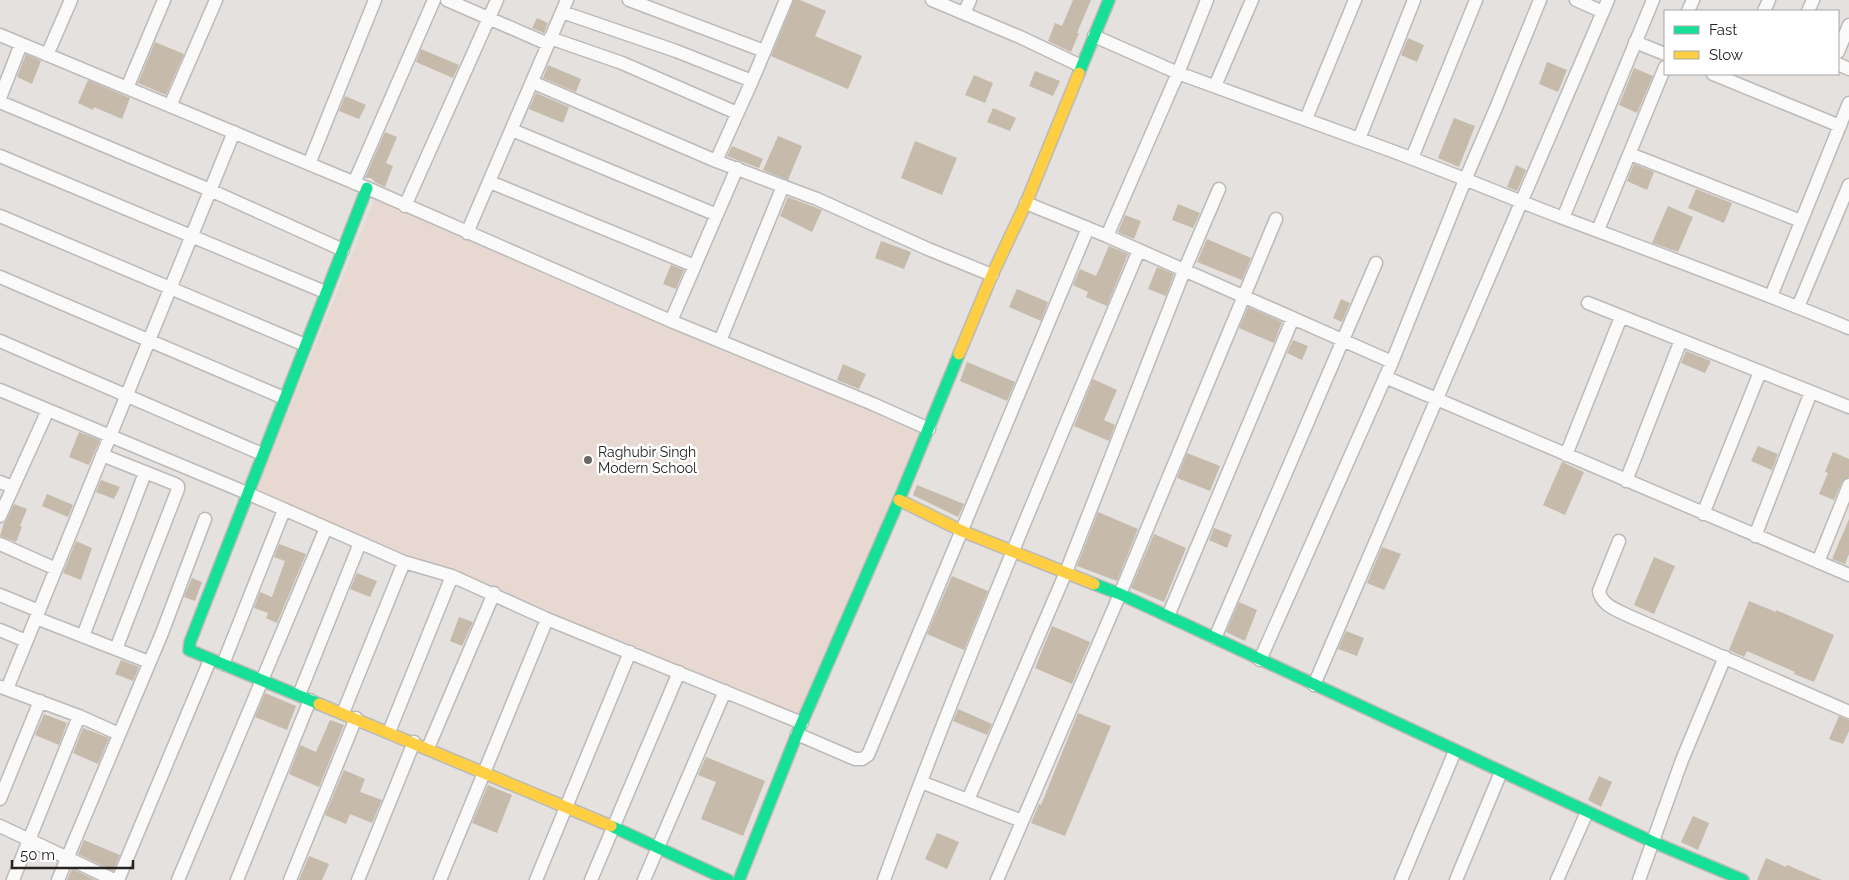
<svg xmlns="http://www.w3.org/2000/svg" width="1849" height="880" font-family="Raleway,sans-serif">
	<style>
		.commercial { fill: #e7d9d1 }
		.building { fill: #c6baaa }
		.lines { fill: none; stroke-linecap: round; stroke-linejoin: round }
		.street-casing { stroke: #bcbab9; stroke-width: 15 }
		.fast-casing { stroke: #bcbab9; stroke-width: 14 }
		.slow-casing { stroke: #bcbab9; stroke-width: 14 }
		.street { stroke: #fbfafa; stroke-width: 12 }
		.fast { stroke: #16e098; stroke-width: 11 }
		.slow { stroke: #ffcf43; stroke-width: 11 }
		.poi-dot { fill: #686665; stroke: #fff; stroke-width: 2 }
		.labels { text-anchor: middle; stroke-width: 5; stroke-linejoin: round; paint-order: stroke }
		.poi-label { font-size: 14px; fill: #262423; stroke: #fff; text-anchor: start }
	</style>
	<rect width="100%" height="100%" fill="#e4e1df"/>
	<path class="commercial" d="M376,197L510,258L921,428L802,716L255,492Z"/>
	<path class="building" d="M794,0H800L826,11L815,36L862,56L848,89L771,56Z
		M1073,0H1091L1077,33H1079L1071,52L1048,41L1055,23L1062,26Z
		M537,18L548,23L544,33L532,28Z
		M1408,38L1424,45L1417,62L1401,55Z
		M155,42L184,54L166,95L138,83Z
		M421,49L459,65L453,78L416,62Z
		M26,54L41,61L32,84L17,77Z
		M1547,62L1567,70L1558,92L1539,84Z
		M548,65L581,79L576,92L543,78Z
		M1634,68L1653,76L1637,113L1619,105Z
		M1035,71L1060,81L1053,96L1029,86Z
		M974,75L993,83L985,103L965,95Z
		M88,80L130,98L122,119L94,107L93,110L78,103Z
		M536,93L569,107L563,123L529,109Z
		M345,96L366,105L359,119L339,111Z
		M993,108L1016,118L1010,131L987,122Z
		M1454,118L1475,126L1459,167L1438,158Z
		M385,132L397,137L386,163L393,166L385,187L376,183L371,178H365Z
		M778,136L802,146L788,180L763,170Z
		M915,141L957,158L942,195L901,178Z
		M732,146L763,159L759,168L727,156Z
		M1634,164L1654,172L1647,190L1627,181Z
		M1516,165L1526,170L1517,191L1507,187Z
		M1696,189L1732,203L1724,223L1688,208Z
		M788,197L822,210L812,232L780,216Z
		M1178,204L1200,213L1193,228L1172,220Z
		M1668,206L1693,217L1678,252L1652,243Z
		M1125,215L1141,221L1134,239L1118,232Z
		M1207,239L1251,258L1242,280L1197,262Z
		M881,241L911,252L904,269L875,258Z
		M1109,246L1128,254L1107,306L1086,297L1088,292L1073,285L1080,269L1096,276Z
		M671,265L684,270L676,289L663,284Z
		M1157,267L1174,274L1166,296L1148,289Z
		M1017,289L1048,302L1041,321L1009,307Z
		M1341,299L1350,303L1342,322L1333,318Z
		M1248,307L1282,322L1274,343L1239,328Z
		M1293,340L1308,346L1302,360L1287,353Z
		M1686,351L1711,361L1705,373L1681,363Z
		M967,362L1015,382L1007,401L960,381Z
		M843,364L866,374L859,389L837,380Z
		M1093,379L1117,390L1104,420L1115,425L1109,441L1074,426Z
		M79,432L100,440L89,465L69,457Z
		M1758,446L1778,454L1772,470L1751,461Z
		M1833,452L1849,459V477L1842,482L1834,500L1819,494L1828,473L1825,472Z
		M1187,453L1220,466L1210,491L1177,478Z
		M1562,462L1584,472L1565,515L1543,505Z
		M101,480L120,487L114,499L96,492Z
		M917,485L964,504L958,517L913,495Z
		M47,494L73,505L68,517L42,506Z
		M14,504L27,509L20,526L22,527L16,542L0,536L4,523L7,519Z
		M1098,512L1138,529L1117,581L1077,566Z
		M1849,519V554L1845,564L1832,559Z
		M1214,528L1232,535L1227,548L1209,540Z
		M1154,534L1186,548L1164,602L1131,588Z
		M76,541L92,548L81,580L63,573Z
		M279,544L306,554L277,623L266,618L268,613L254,608L260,592L272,597L285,561L274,557Z
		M1382,547L1401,554L1384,590L1367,583Z
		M1654,557L1675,566L1654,614L1634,605Z
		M357,573L377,581L370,597L350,589Z
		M952,576L988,591L964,650L927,634Z
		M192,578L202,582L195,601L184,597Z
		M1749,601L1776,612V610L1834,635L1814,682L1794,674L1795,672L1747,651L1744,657L1729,650Z
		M1239,602L1257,610L1245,641L1226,632Z
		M459,617L473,622L462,646L450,641Z
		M1052,626L1090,642L1072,684L1035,668Z
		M1346,631L1364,638L1357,656L1338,649Z
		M121,660L139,667L133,681L115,674Z
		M265,693L296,706L287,730L255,717Z
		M958,709L992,724L987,735L953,721Z
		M1078,713L1111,726L1065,836L1031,823L1039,804L1041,805Z
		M44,714L67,723L59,745L35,735Z
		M1839,716L1849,720V731L1843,744L1829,739Z
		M330,720L344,725L319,787L289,774L300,745L316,752Z
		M83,728L109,738L98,764L73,753Z
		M706,757L765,781L743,836L701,819L716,782L698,775Z
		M344,770L365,779L360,792L382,800L372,823L350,814L346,824L325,815Z
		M1599,776L1612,782L1601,807L1588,800Z
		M488,785L512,795L497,833L472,823Z
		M1693,816L1709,823L1698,850L1681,842Z
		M937,833L959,842L947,869L925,859Z
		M84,840L120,855L113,871L78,854Z
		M309,856L329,864L322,880H299Z
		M1766,858L1786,867L1787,865L1822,880H1757Z
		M72,869L95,880H67Z"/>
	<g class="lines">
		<g class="street-casing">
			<path id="street" d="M447,0L548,44
				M629,0L764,51
				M932,0L1020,37L1081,66
				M1207,0L1178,73L1359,139L1414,0
				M1576,0L1603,12
				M1688,11L1693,0
				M1764,11L1769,0
				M1808,11L1813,0
				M562,12L676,51L752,81
				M964,13L970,0
				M0,35L367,188L671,321L737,168
				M1094,36L1178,73L1107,236
				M550,38L622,63L737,113
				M1635,42L1665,54
				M1838,52L1849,25
				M47,55L71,0
				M1838,64L1849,69
				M1713,74L1840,126
				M532,82L716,161L817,199L928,249L992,275
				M1215,86L1252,0
				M127,88L164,0
				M0,98L21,44
				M0,102L210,190L343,250
				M170,106L216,0
				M1306,119L1355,0
				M512,130L717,215
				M1359,139C1428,163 1495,192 1563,218C1659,254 1755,289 1849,328
				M1630,154L1801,221
				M0,156L325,292
				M1412,158L1476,0
				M716,161L752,81L786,0
				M309,164L375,0
				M490,182L695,266
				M354,183L434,0
				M1026,203L1107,236L1392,362L1260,660
				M405,206L497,0
				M0,216L305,345
				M1563,218L1653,0
				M1598,230L1665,67
				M467,233L567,0
				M0,277L284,398
				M1771,296L1849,103
				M1588,303L1849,407
				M1798,307L1849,185
				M671,321L873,404L929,429
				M0,341L262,454
				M720,341L783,186
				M1392,362L1465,180L1496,108L1540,0
				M1385,377L1849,575
				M0,390L247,493L404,562L452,576L547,619L802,723
				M102,455L175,484L178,486V489L116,649
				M1566,455L1621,317
				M1626,481L1681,340
				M0,482L13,487
				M1703,514L1760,372
				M0,516L48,410
				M1755,536L1811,392
				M1619,541L1599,591C1601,605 1617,610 1629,616L1849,712
				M0,544L56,569
				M1818,562L1849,485
				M0,595L39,611
				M1168,616L1293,318
				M36,618L149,662
				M0,630L26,641
				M83,636L145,473
				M1215,638L1376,263
				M223,664L284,510
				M1314,685L1608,0
				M1,687L79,716L119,734
				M7,689L234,132
				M299,695L360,543
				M343,713L404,562
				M389,732L452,576
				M797,734L855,759H862L868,755L1088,228
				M428,748L494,593
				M921,782L1022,821
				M0,799L40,701
				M968,800L1066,572L1184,271L1219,189
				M0,826L114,880
				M13,880L79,716
				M58,880L162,633L205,519
				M118,880L210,660
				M178,880L326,528
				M237,880L310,700
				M290,880L356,718
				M358,880L414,742
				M440,880L547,619
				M536,880L630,652
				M591,880L679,672
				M644,880L725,691
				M884,880C962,667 1051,459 1139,250
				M997,880L1120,594L1276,219
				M1401,880L1455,751
				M1456,880L1501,772
				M1557,880L1587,812
				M1639,880L1682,760L1725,657"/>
		</g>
		<g class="fast-casing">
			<path id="fast" d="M1079,73L1109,0
				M1094,584L1120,594L1653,842L1743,880
				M319,704L189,650L190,642L367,188
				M611,826L728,880
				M739,880L797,734L899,500L959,354"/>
		</g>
		<g class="slow-casing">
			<path id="slow" d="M959,354L992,275L1026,203L1079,73
				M899,500L962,531L1094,584
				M319,704L611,826"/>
		</g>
		<use href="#street" class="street"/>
		<use href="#fast" class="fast"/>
		<use href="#slow" class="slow"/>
	</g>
	<circle class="poi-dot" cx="588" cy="460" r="5"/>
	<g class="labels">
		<g class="poi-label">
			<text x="598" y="457">Raghubir Singh<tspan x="598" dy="16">Modern School</tspan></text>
		</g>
	</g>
	<rect x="1664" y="10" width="175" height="65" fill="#ffffff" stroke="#a8a7a7"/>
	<rect x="1674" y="26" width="25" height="8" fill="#16e098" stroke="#a8a7a7"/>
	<text x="1709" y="35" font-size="15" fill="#262423">Fast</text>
	<rect x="1674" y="51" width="25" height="8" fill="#ffcf43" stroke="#a8a7a7"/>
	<text x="1709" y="60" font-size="15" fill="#262423">Slow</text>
	<path d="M12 860v8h121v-8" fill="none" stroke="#262423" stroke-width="2.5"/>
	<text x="20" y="860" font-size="15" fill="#262423" stroke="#ffffff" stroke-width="4" paint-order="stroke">50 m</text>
</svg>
